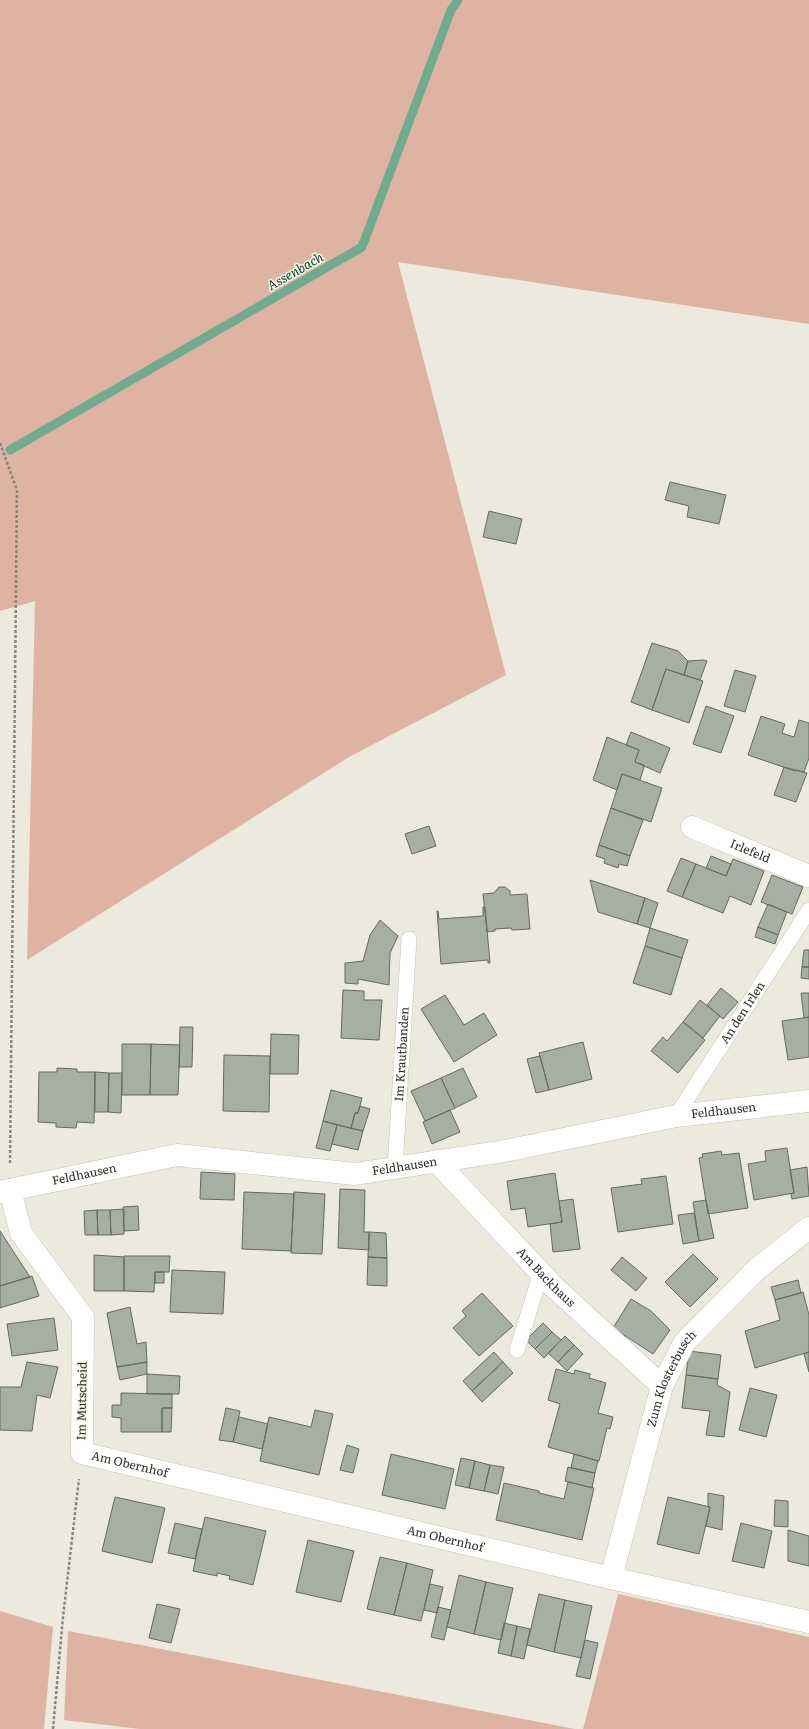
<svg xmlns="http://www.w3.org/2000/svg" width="809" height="1729" font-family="Literata,serif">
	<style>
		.green { fill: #dfb3a4 }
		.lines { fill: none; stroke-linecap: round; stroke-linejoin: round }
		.stream { stroke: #70ab8d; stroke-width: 9 }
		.building { fill: #a7aea2; stroke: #656b60 }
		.lane-casing { stroke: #c3c2b3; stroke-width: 16 }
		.street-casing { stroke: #c3c2b3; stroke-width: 23 }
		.path { stroke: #87867c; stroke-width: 2.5; stroke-dasharray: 3 2; stroke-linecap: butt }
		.lane { stroke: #fff; stroke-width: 15 }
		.street { stroke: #fff; stroke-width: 22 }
		.labels { text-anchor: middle; stroke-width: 3; stroke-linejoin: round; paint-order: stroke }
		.street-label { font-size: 12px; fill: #2d2d27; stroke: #f9f7e9 }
		.water-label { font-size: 13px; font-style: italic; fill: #11422e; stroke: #f9f7e9 }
	</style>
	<rect width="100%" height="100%" fill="#eceadc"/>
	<path class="green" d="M0,0H809V324L398,262L506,675L349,757L27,960L35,601L0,611V687Z
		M618,1594L809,1637V1729H583Z
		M0,1611L53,1627L44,1729H0Z
		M68,1631L575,1729H140L64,1720Z"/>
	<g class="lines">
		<path class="stream" d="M10,450L362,247L451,10L458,0"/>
	</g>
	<path class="building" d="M670,482L726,495L719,524L687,517L689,506L665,500Z
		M489,511L522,519L516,544L483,537Z
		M652,643L678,651L688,661L684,675L666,669L652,710L631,702Z
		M703,660L707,661L700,680L684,675L688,661Z
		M666,669L703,681L689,723L652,710Z
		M735,670L756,676L745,712L724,706Z
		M706,706L734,716L721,753L693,744Z
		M761,716L785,724L782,733L794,737L799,720L809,723V758L804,772L796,770L795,771L748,755Z
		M631,732L670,748L660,773L635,762L639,750L626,745Z
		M607,737L639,750L635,762L644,765V767L640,780L622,774L617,790L593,780Z
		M784,767L807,773L796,802L774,795Z
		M622,774L662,788L651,822L611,808Z
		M611,808L643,820L630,856L599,845Z
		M429,826L436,846L412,854L405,834Z
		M599,845L630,856L627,866L619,864L618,868L604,863L605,859L596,856Z
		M711,856L731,864L726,876L706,868Z
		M681,858L696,864L682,897L667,891Z
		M733,859L764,871L751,905L730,896L723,913L682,897L696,864L726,876Z
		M772,875L803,887L792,914L761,902Z
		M590,880L645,898L637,924L598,912Z
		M499,887H505L510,891V895L527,894L530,929L512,930L511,928L495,929V931L487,932L483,894L494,893Z
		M645,898L658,903L650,928L637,924Z
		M768,904L787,912L778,935L758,927Z
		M483,907H485L490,963H488V960L441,964L437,911H438L439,919L483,916Z
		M380,920L398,936L390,953L389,985L358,979V984L345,983V963L363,961L370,935Z
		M758,927L778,935L775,944L755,937Z
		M650,928L688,940L682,958L645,946Z
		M645,946L682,958L671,995L633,983Z
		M804,950H809V967H802Z
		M802,967H809V979L801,978Z
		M721,988L738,1002L723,1019L707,1005Z
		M343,990L364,991V1000H382L379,1040L341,1038Z
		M801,993H809V1017L804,1018Z
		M445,995L464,1025L484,1013L497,1035L454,1062L421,1009Z
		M700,1000L720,1016L703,1038L683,1022Z
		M809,1017V1057L788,1060L782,1021Z
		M683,1022L705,1040L678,1073L651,1051L663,1037L667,1041Z
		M180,1027H193L192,1067H179Z
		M271,1034L299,1035L298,1074H270Z
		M583,1042L592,1079L549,1090L539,1053Z
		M122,1044H151L150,1095H122Z
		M151,1044L180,1045L178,1095H150Z
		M224,1055L270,1056L269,1112L223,1111Z
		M540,1056L549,1090L536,1093L527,1059Z
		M57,1068L77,1069V1072H95L94,1123L77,1122L76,1128L56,1127V1123L38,1122L39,1072H57Z
		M463,1068L477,1097L455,1108L441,1078Z
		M95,1072L109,1073L108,1112H95Z
		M109,1073H122L121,1113L108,1112Z
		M441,1078L455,1108L425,1121L411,1091Z
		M331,1090L362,1098L358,1113H355L351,1128L323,1121Z
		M360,1106L370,1109L363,1131L351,1128L355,1113H358Z
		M450,1110L460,1132L432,1144L423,1122Z
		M323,1121L337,1125L330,1151L316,1148Z
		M337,1125L363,1131L358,1150L332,1144Z
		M787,1148L794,1193L754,1200L748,1164L766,1161L765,1151Z
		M721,1151L722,1155L739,1153L748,1208L708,1214L699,1158L703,1157L702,1154Z
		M807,1167L809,1196L792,1199L791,1194L794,1193L790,1170Z
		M201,1172L235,1174L234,1200L200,1199Z
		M555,1173L562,1222L528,1227L525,1208L511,1210L507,1181Z
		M666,1176L673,1224L618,1232L611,1188L642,1184L641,1179Z
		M340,1189L365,1190L364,1232H369V1250L338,1248Z
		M244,1192L294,1194L291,1251L242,1249Z
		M294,1192L325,1194L322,1254L291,1253Z
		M573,1199L580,1249L553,1252L550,1224L562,1222L559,1201Z
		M706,1200L714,1238L699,1241L693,1202Z
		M138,1206L139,1230L124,1231L123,1207Z
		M124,1209V1234L111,1235L110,1210Z
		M97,1210L98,1235H85L84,1211Z
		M97,1210H110L111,1235H98Z
		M694,1213L699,1241L683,1244L678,1215Z
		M0,1231L30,1277L0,1286Z
		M369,1232L386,1233L387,1258L368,1257Z
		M693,1254L718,1279L690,1307L665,1282Z
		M94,1255L124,1257V1291H94Z
		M124,1256H170L169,1272H155L154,1292L124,1291Z
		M368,1257L387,1258V1286L367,1285Z
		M622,1257L647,1278L636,1291L611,1270Z
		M172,1270L225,1272L223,1314L170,1312Z
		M155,1272H164V1283H155Z
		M32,1276L39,1296L0,1308V1286Z
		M798,1280L801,1293L775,1300L771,1287Z
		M803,1292L809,1315V1352L755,1368L745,1331L780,1320L775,1300Z
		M482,1293L513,1326L479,1356L453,1328L466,1316L462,1311Z
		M631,1299L651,1311L670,1330L653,1354L613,1328Z
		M130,1307L137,1344L146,1342L147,1362L117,1367L107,1313Z
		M54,1318L58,1350L12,1356L7,1324Z
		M543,1323L552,1332L535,1349L526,1340Z
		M552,1332L561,1340L544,1358L535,1349Z
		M565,1336L574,1345L558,1362L548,1353Z
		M574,1345L583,1354L567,1371L558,1362Z
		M689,1351L721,1355L718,1379L686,1375Z
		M494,1352L503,1362L472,1391L463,1381Z
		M809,1352V1372L804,1354Z
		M27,1362L58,1367L50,1398L37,1395L32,1431L0,1430V1387H21Z
		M147,1362V1374L120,1380L117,1367Z
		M503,1362L513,1373L482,1402L472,1391Z
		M556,1369L574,1374L575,1370L590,1374L589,1378L606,1383L598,1413L613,1417L610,1429L607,1428L599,1461L548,1447L560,1404L548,1400Z
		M147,1374L180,1376L179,1394H147Z
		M686,1375L718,1379L717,1385L730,1392L724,1437L706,1435L710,1411L682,1408Z
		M750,1388L777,1395L766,1437L739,1430Z
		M121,1393L172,1394V1408H162V1432H121V1418L112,1417V1405H121Z
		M162,1408H172L171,1432H162Z
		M226,1408L240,1411L233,1442L219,1440Z
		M315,1410L333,1414L319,1475L260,1461L269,1417L311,1427Z
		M239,1417L268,1424L262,1449L233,1442Z
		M347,1445L359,1449L353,1473L340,1470Z
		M391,1454L454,1469L445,1509L382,1495Z
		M574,1454L598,1461L595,1473L571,1468Z
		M461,1458L475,1461L469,1488L455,1485Z
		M475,1461L490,1465L484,1491L469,1488Z
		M490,1465L504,1467L498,1494L484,1491Z
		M568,1467L595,1473L592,1488L565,1481Z
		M568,1482L594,1488L582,1540L496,1520L504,1483L539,1491V1493L564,1499Z
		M708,1493L724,1496L722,1530L706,1526L710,1507H708Z
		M115,1497L165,1508L152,1563L102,1551Z
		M668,1497L710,1507L699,1554L657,1544Z
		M775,1500L788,1501V1527L774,1526Z
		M205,1517L266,1531L253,1585L229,1579L230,1576L217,1573V1576L193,1571Z
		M175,1523L202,1529L195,1559L168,1553Z
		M741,1523L772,1531L764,1568L732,1561Z
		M788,1530L809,1536V1566L788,1561Z
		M308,1540L354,1551L341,1602L296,1592Z
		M380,1557L407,1563L394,1615L367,1609Z
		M407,1563L433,1570L421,1621L394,1615Z
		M459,1575L486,1582L474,1634L447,1627Z
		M486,1582L513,1588L501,1640L474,1634Z
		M430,1584L443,1587L437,1613L424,1610Z
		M539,1594L565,1600L554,1652L527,1645Z
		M565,1600L592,1606L581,1658L554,1652Z
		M157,1604L180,1609L171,1643L149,1638Z
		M438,1607L451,1610L444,1640L431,1637Z
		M504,1623L517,1626L511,1656L498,1653Z
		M517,1626L530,1629L524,1659L511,1656Z
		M585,1640L598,1643L590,1679L576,1676Z"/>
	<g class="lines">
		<g class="lane-casing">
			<g id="lane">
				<path id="s1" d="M676,1116L809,910"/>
				<path id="s2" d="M395,1168L409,939"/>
				<path d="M517,1350L541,1273"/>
			</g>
		</g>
		<g class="street-casing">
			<g id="street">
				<path id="s3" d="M692,827L809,876"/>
				<path id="s4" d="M436,1161L555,1288L662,1386"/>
				<path id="s5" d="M10,1190L21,1233L83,1317L82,1453L611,1578L809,1622"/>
				<path id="s6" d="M0,1192L177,1155L355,1174L505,1151L676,1116L809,1101"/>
				<path id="s7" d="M611,1578L662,1386L684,1343L757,1269L809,1228"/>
			</g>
		</g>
		<path class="path" d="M0,443L17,490L10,1164
			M53,1729L63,1617L79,1479"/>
		<use href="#lane" class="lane"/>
		<use href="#street" class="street"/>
	</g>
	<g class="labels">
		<g class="street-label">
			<text dy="4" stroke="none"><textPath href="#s3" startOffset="63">Irlefeld</textPath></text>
			<text dy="4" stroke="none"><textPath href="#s1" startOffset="123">An den Irlen</textPath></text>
			<text dy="4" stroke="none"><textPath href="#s2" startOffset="114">Im Krautbanden</textPath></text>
			<text dy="4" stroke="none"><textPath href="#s6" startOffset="734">Feldhausen</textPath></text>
			<text dy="4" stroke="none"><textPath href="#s6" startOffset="410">Feldhausen</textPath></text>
			<text dy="4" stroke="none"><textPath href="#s6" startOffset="86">Feldhausen</textPath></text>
			<text dy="4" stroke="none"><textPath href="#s4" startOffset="160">Am Backhaus</textPath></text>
			<text dy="4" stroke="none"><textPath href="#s7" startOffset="209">Zum Klosterbusch</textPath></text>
			<text transform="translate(82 1401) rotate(-89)" y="4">Im Mutscheid</text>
			<text dy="4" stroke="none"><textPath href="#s5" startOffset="334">Am Obernhof</textPath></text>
			<text dy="4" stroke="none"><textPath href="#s5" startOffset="658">Am Obernhof</textPath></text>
		</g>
		<g class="water-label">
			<text transform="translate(295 271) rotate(-30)" y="5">Assenbach</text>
		</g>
	</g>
</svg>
